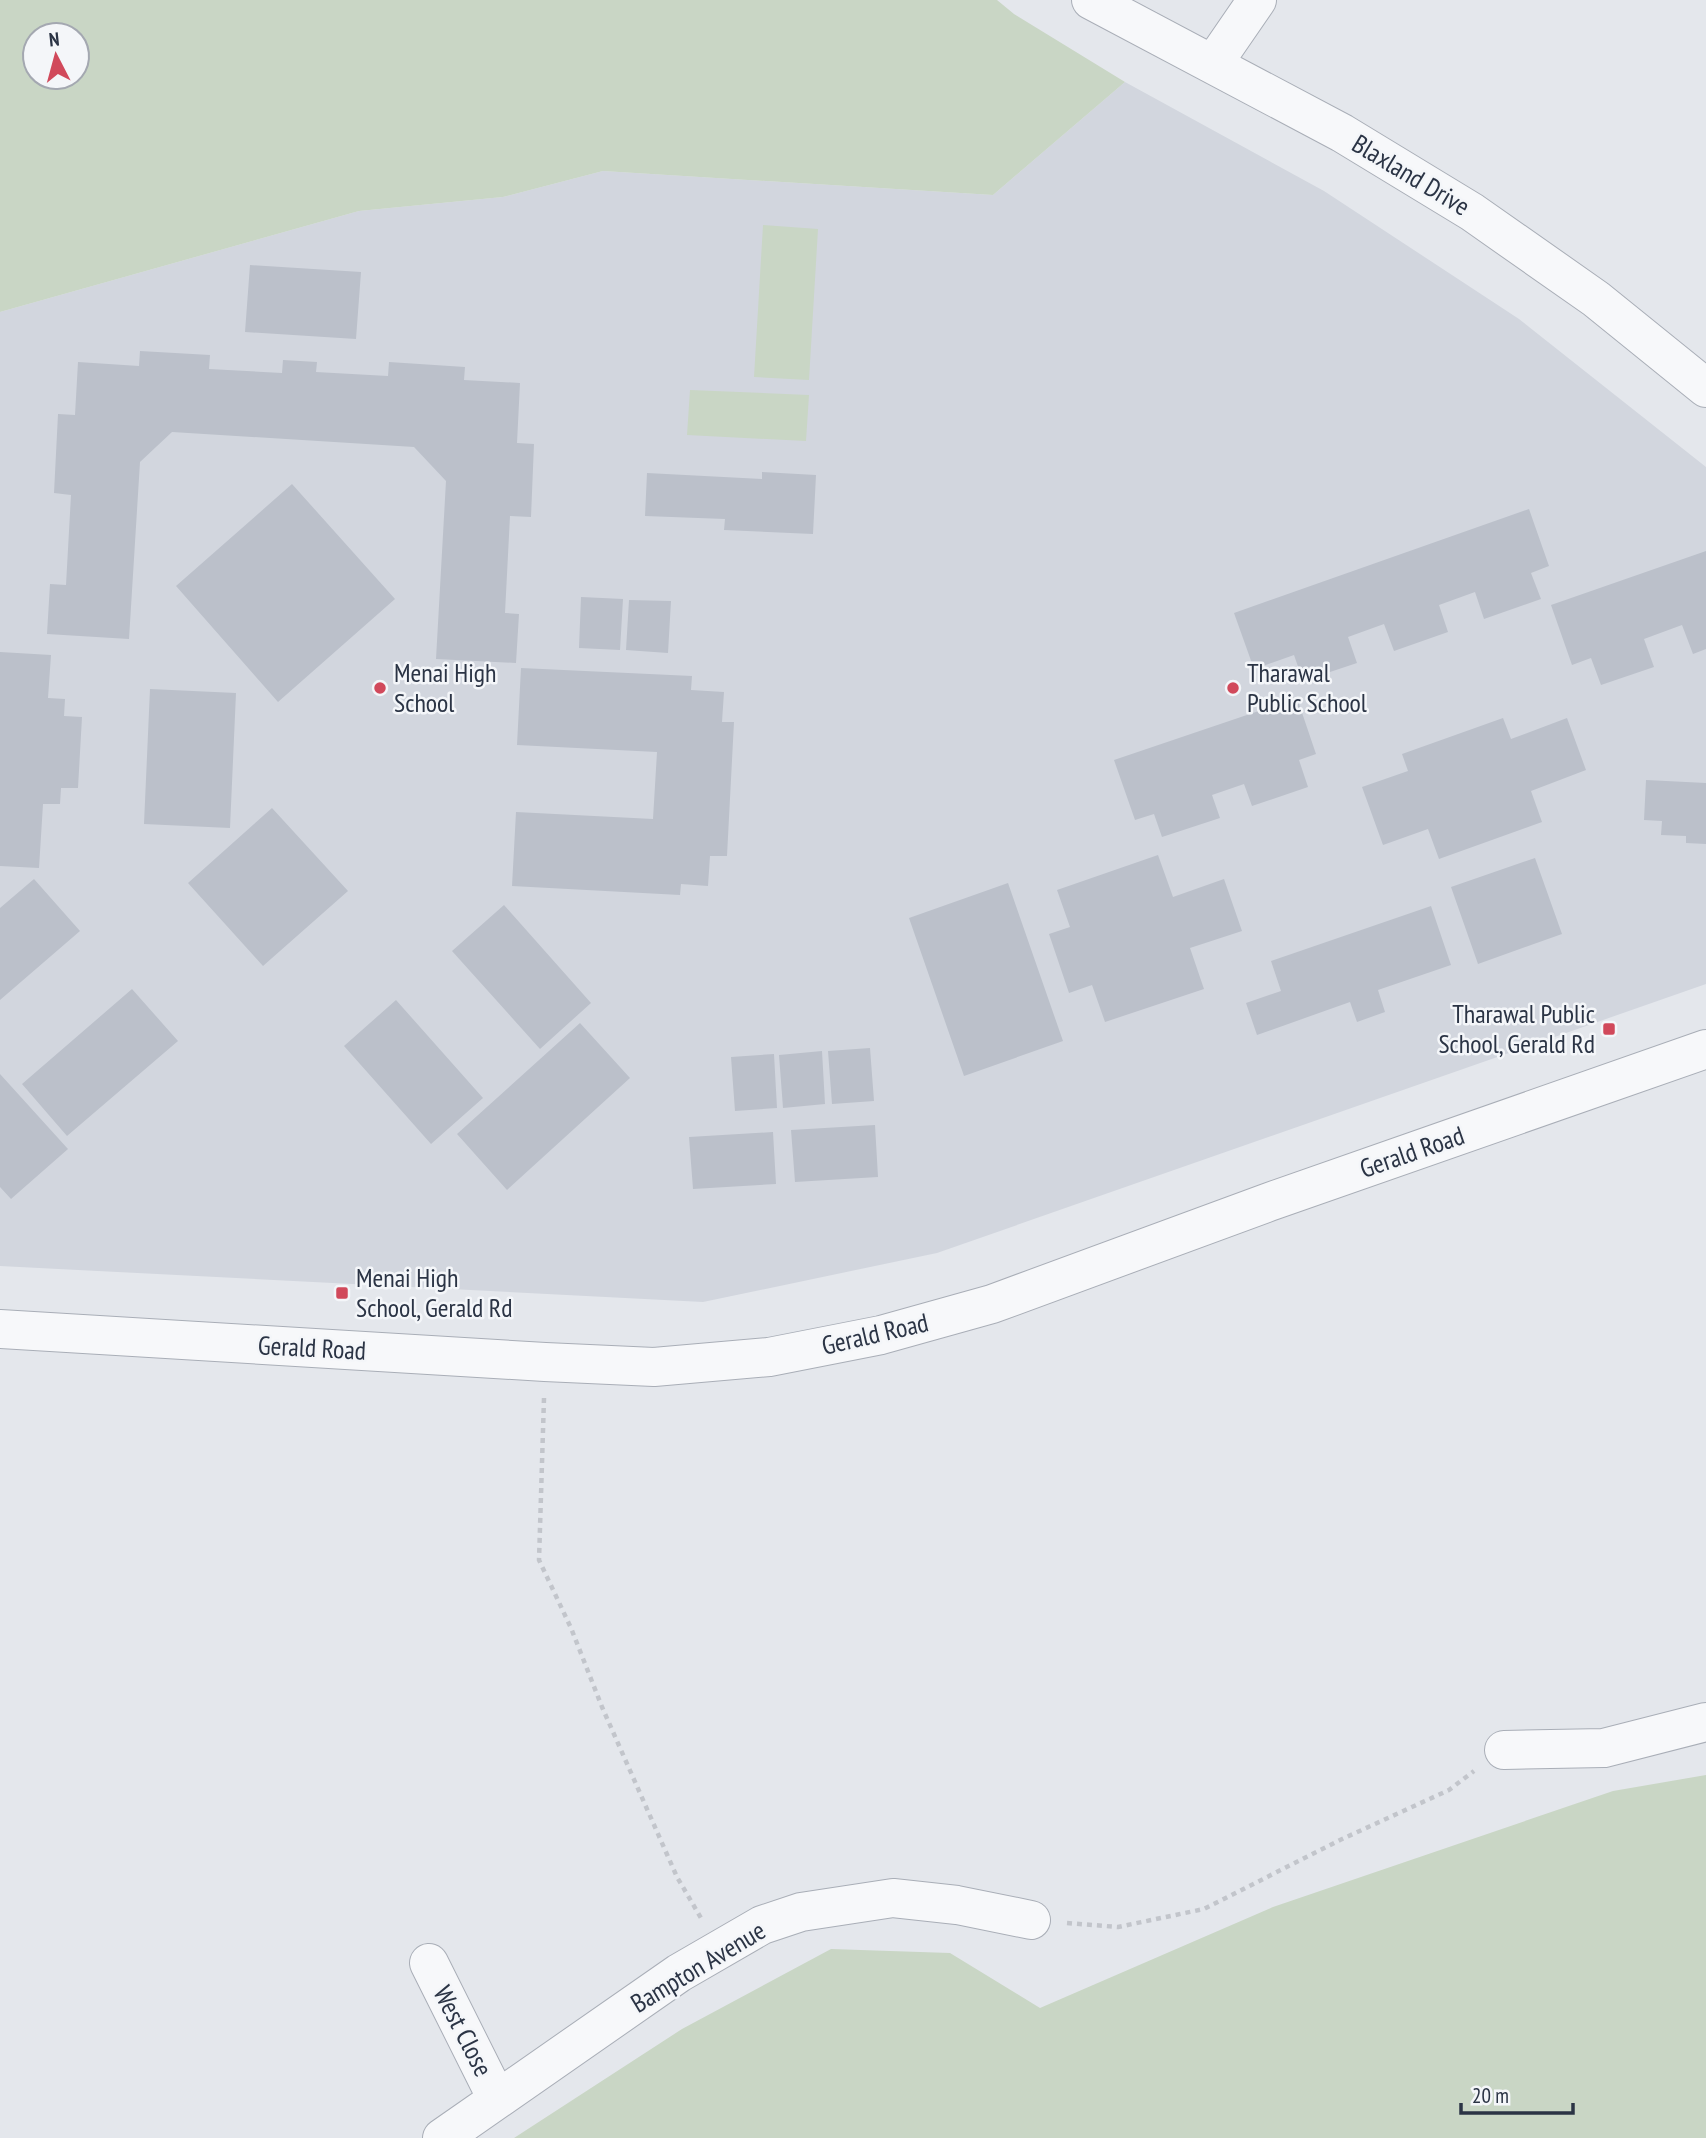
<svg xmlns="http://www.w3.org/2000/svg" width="1706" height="2138" font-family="'PT Sans Narrow',sans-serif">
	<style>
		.built { fill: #d2d6de }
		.green { fill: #c9d6c5; fill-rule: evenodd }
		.building { fill: #bbc0ca }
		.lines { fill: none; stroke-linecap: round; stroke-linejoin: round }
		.street-casing { stroke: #a9aeb7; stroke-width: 40 }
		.path { stroke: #c2c5cb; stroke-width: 4.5; stroke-dasharray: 5 5; stroke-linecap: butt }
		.street { stroke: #f7f8fa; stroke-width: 38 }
		.poi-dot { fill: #d1495b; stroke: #f4f6f9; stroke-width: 2.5 }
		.labels { text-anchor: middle; stroke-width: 5; stroke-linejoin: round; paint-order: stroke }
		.street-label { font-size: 26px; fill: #2b3445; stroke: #f4f6f9 }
		.poi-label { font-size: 26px; fill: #2b3445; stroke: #f4f6f9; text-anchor: start }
	</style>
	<rect width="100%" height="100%" fill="#e4e7ec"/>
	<path class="built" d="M1125,82L1324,191L1519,319L1706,467V984L937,1253L703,1302L0,1266V312L359,211L503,197L603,171L993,195Z"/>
	<path class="green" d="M0,0H997L1014,14L1125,82L993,195L603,171L503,197L359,211L0,312ZM35,35H77V77H35Z
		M763,225L818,229L809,380L754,377Z
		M690,390L809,395L806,441L687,435Z
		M1706,1775V2138H514L682,2029L831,1949L950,1953L1040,2008L1273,1907L1613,1791Z"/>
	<path class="building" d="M250,265L361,272L356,339L245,332Z
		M140,351L210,355L209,369L282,373L283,360L317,362L316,372L388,376L389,362L465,367L464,380L520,383L517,443L534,444L531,517L510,516L505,613L519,614L516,663L436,659L446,481L414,447L172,432L140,462L129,639L47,634L50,584L66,585L71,495L54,493L58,414L75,415L78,362L139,366Z
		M762,472L816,475L813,534L724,530L725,519L645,516L647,473L762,479Z
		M292,484L395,599L278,702L176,586Z
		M1529,509L1549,566L1531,573L1541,599L1484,619L1475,592L1439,605L1448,632L1394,651L1384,624L1348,637L1357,663L1303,681L1294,655L1254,669L1234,613Z
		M1706,551V649L1693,654L1682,625L1644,639L1654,667L1601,685L1591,658L1572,665L1551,605Z
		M581,597L623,599L620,650L579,648Z
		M629,600L671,601L668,653L626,650Z
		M0,652L51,655L48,698L65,699L64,716L82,717L78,788H61L60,804H43L39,868L0,866Z
		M521,668L692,676L691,690L724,692L722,722H734L727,856H710L708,886L681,884L680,895L512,886L516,812L653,819L657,752L517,745Z
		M150,689L236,693L230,828L144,824Z
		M1297,698L1316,754L1299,760L1308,787L1252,806L1244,784L1212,795L1220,818L1162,837L1154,814L1135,820L1114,760Z
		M1503,718L1511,739L1567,718L1586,770L1531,791L1542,822L1439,859L1428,829L1383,845L1362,787L1408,771L1402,754Z
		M1646,780L1706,783V844L1686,843V836L1661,835L1662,821L1644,820Z
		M272,808L348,891L263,966L188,883Z
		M1158,855L1173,897L1224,879L1242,931L1190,948L1204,989L1105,1022L1092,985L1069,993L1049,934L1070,927L1057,890Z
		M1535,858L1562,934L1478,964L1451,887Z
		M34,879L80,931L0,1000V908Z
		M1008,883L1063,1041L964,1076L909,918Z
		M504,905L591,1003L540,1049L452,951Z
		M1431,906L1451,965L1378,990L1385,1012L1357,1022L1350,1002L1257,1035L1246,1003L1281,991L1271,961Z
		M132,989L178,1041L67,1136L22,1084Z
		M396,1000L483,1098L431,1144L344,1046Z
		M580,1023L630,1078L507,1190L457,1134Z
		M870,1048L874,1101L832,1104L828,1051Z
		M822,1051L825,1104L783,1108L779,1055Z
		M774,1054L777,1108L735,1111L731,1057Z
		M0,1074L68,1149L11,1199L0,1187Z
		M875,1125L878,1177L795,1182L791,1130Z
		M773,1132L776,1184L693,1189L689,1137Z"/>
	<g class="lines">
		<g class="street-casing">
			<path id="street" d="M1091,0L1342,133L1472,212L1596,299L1706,388
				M1213,64L1257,0
				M0,1329L545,1362L654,1367L769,1357L881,1335L992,1304L1269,1202L1706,1049
				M1504,1750L1604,1748L1706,1722
				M429,1963L497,2099
				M442,2138L679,1973L762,1925L801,1912L893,1898L957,1905L1031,1920"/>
		</g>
		<path class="path" d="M544,1398L539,1560L571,1628L602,1707L677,1877L701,1918
			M1067,1923L1118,1927L1204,1909L1340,1840L1449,1790L1474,1771"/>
		<use href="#street" class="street"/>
	</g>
	<g class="poi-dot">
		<circle cx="380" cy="688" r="7"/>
		<circle cx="1233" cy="688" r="7"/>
		<rect x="1602" y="1022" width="14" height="14" rx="3.5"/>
		<rect x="335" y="1286" width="14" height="14" rx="3.5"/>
	</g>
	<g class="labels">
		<g class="street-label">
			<text transform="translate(1411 175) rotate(31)" y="9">Blaxland Drive</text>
			<text transform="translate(1412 1152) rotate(-19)" y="9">Gerald Road</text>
			<text transform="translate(875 1334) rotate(-13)" y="9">Gerald Road</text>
			<text transform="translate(312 1348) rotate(3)" y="9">Gerald Road</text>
			<text transform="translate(698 1967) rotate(-31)" y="9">Bampton Avenue</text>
			<text transform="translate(463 2031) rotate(63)" y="9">West Close</text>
		</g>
		<g class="poi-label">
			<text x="394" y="682">Menai High<tspan x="394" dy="30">School</tspan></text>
			<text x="1247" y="682">Tharawal<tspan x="1247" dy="30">Public School</tspan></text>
			<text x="1595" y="1023" text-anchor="end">Tharawal Public<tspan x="1595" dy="30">School, Gerald Rd</tspan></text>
			<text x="356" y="1287">Menai High<tspan x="356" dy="30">School, Gerald Rd</tspan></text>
		</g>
	</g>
	<g transform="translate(56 56) rotate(354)"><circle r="33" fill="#f4f6f9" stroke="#a4a8b1" stroke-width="2"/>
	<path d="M0-5L12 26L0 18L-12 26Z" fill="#d1495b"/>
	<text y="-10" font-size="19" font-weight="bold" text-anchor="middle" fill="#2b3445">N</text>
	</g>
	<path d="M1461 2103v10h112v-10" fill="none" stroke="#2b3445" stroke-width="3.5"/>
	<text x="1472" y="2103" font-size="21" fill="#2b3445" stroke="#f4f6f9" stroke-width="5" paint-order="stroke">20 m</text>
</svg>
